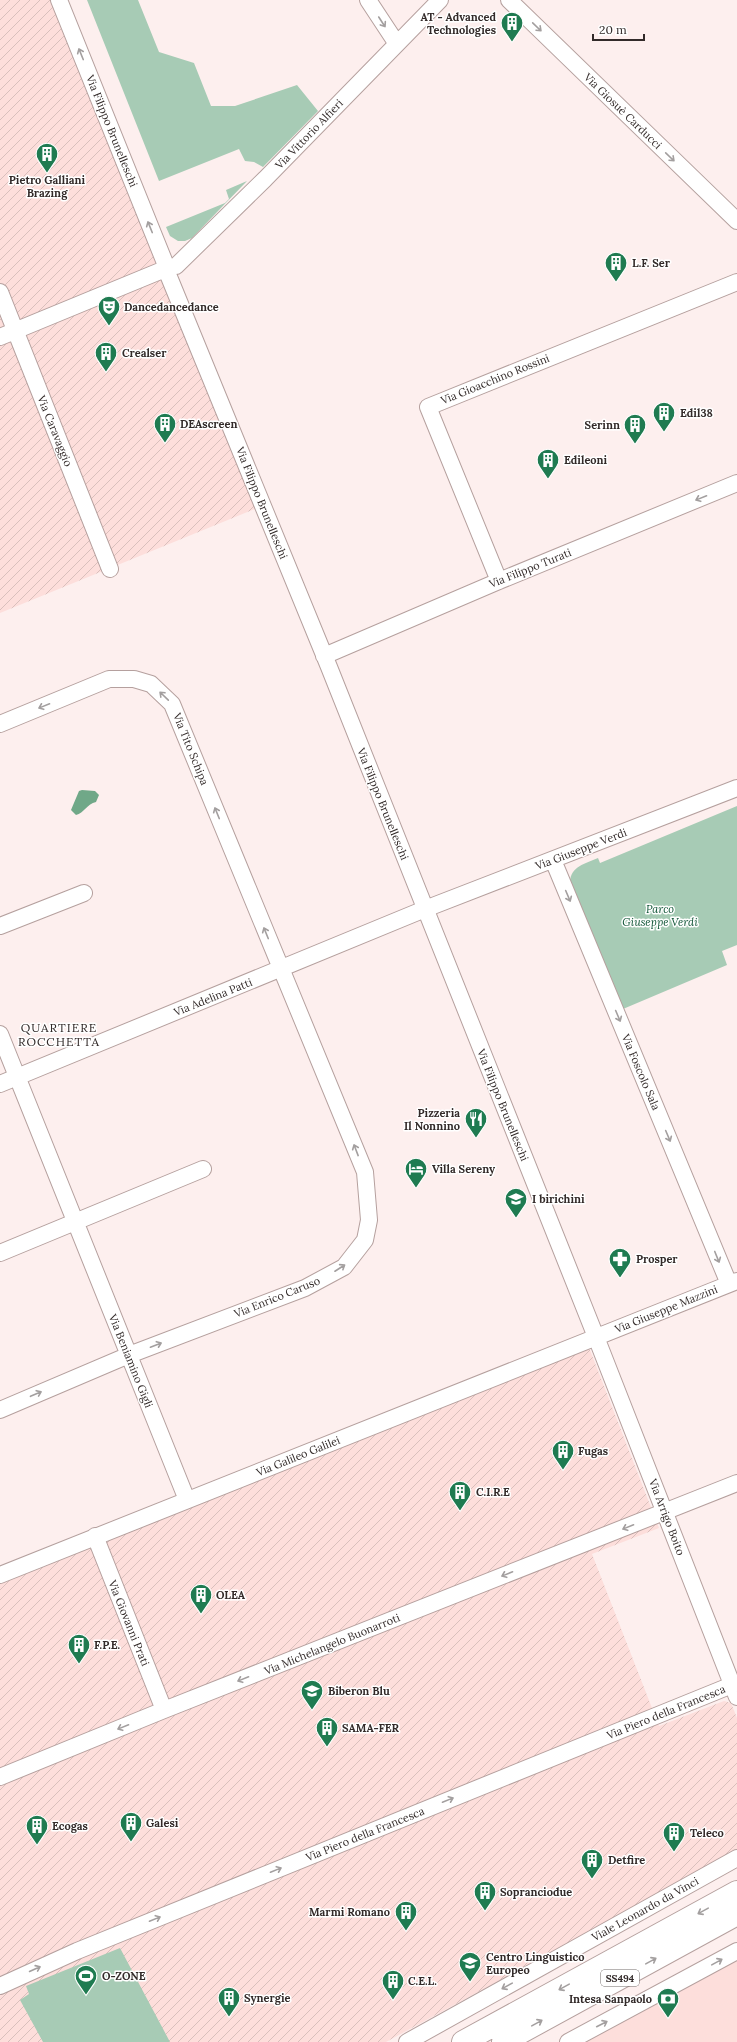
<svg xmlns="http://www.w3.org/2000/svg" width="737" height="2042" font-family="Lora,serif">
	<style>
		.built { fill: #fddedb }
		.industrial { fill: url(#industrial-furrows) }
		.green { fill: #a7cbb5 }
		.water { fill: #70a888 }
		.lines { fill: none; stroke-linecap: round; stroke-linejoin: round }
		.minor-casing { stroke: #b5a09e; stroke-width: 18 }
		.primary-casing { stroke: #b5a09e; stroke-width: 24 }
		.minor { stroke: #fff; stroke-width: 16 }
		.primary { stroke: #fff; stroke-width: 22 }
		.oneway { stroke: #a39f9f }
		.labels { text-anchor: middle; stroke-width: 3; stroke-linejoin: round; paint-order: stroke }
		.shield { fill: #fff; stroke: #706a69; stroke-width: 1 }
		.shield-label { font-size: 10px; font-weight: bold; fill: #322a29 }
		.poi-label { font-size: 11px; font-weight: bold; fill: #322a29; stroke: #fff; text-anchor: start }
		.street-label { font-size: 11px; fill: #322a29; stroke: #fff }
		.park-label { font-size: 11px; font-style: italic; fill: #0d5334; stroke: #fff }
		.neighbourhood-label { font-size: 12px; letter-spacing: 1px; fill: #322a29; stroke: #fff }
	</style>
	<defs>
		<pattern id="industrial-furrows" width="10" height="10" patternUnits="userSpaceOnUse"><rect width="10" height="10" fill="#fddedb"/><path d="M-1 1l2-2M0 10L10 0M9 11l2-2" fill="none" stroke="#d9bfbc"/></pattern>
	</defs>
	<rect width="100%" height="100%" fill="#fdefee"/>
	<path class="built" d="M737,1956V2042H581Z"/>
	<path class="industrial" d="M0,0H50L257,508L0,613Z
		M586,1349L590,1350L659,1528L592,1554L659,1726L724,1701L731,1703L737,1718V1851L386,2042H0V1584Z"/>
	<path class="green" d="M87,0H138L159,52L194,63L211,106H235L297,85L318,111L263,167L254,162L245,161L239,149L159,181Z
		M247,181L192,238L185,241H178L170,236L166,227L225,203L229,199L226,190Z
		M737,806V945L722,951L727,965L623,1009L570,882C571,866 585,864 598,858L600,863Z
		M120,1948L170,2042H43L20,2000L29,1994L26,1986Z"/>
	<path class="water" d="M82,790L95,791L99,795L96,802C87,804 84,813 76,815L71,810L79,791Z"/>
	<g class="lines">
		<g class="minor-casing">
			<path id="minor" d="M59,0L165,263
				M368,0L397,44
				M509,0L737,221
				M176,266L265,179L440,0
				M167,272L329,667L596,1337L737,1697
				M0,292L110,569
				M0,337L165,269
				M499,581L428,407L737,282
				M324,656L499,581L737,483
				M0,724L109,679H134L151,684L172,704L365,1172L369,1220L365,1240L344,1267L305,1288L129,1355L0,1410
				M553,860L729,1284
				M0,926L84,893
				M0,1034L187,1500
				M0,1084L425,909L737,788
				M0,1253L203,1169
				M95,1536L164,1710
				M0,1575L737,1281
				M0,1777L164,1710L737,1483
				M0,1986L77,1951L732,1685
				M407,2042L737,1858
				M568,2042L737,1951"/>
		</g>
		<g class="primary-casing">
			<path id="primary" d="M463,2042L737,1892
				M503,2042L737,1914"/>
		</g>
		<use href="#minor" class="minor"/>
		<use href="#primary" class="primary"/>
	</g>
	<defs><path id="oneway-shaft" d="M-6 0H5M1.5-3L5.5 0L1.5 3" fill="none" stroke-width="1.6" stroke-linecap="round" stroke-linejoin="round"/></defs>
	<g class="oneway">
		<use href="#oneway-shaft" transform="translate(382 22) rotate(57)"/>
		<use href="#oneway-shaft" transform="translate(537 27) rotate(44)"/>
		<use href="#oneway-shaft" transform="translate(81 54) rotate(-112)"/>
		<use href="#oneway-shaft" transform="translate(670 157) rotate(44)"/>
		<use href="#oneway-shaft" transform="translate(150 227) rotate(-112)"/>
		<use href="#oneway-shaft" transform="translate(701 498) rotate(158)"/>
		<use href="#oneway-shaft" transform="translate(164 696) rotate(-136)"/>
		<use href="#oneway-shaft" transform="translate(44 706) rotate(158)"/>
		<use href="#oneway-shaft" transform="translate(217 813) rotate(-112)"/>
		<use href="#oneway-shaft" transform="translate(568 896) rotate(67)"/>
		<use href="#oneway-shaft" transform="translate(266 933) rotate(-112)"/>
		<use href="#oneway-shaft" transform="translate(618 1016) rotate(67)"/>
		<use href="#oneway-shaft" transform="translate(668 1136) rotate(67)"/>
		<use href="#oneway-shaft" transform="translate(356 1150) rotate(-111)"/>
		<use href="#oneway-shaft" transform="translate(717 1257) rotate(68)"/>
		<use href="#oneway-shaft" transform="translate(340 1268) rotate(-33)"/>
		<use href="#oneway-shaft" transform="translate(156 1345) rotate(-21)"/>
		<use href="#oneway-shaft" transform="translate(36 1394) rotate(-23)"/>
		<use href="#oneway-shaft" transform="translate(628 1527) rotate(158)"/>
		<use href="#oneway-shaft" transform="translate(507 1574) rotate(158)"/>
		<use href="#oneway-shaft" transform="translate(243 1679) rotate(158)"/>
		<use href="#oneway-shaft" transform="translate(123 1727) rotate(158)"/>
		<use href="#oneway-shaft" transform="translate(448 1800) rotate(-22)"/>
		<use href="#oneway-shaft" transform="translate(276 1870) rotate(-22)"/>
		<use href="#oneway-shaft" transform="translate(703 1911) rotate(151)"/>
		<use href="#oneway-shaft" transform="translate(155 1919) rotate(-22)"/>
		<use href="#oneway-shaft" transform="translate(651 1961) rotate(-29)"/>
		<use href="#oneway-shaft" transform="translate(717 1962) rotate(-29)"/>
		<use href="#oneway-shaft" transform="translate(35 1969) rotate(-24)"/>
		<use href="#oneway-shaft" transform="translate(507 1986) rotate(151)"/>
		<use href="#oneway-shaft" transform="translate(564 1987) rotate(151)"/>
		<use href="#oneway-shaft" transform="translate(537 2023) rotate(-29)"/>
		<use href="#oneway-shaft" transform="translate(602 2024) rotate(-27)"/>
	</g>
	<defs>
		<g id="building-pin" transform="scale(1.15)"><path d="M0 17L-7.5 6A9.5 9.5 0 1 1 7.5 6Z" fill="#1f7b51" stroke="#fff"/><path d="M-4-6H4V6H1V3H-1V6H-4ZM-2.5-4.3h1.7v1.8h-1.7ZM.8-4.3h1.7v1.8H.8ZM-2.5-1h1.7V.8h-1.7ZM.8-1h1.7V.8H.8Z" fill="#fff"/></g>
		<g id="theatre-pin" transform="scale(1.15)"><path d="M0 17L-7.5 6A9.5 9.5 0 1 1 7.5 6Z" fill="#1f7b51" stroke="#fff"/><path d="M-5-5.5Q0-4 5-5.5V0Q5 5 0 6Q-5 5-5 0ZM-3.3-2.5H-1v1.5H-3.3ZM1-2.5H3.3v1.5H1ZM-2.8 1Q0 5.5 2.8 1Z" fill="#fff"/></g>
		<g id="restaurant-pin" transform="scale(1.15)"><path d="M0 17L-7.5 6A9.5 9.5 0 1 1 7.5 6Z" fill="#1f7b51" stroke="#fff"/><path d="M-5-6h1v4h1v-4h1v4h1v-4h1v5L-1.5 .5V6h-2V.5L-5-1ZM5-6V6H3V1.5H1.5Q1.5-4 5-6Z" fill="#fff"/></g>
		<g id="hotel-pin" transform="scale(1.15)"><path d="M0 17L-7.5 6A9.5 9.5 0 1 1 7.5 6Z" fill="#1f7b51" stroke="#fff"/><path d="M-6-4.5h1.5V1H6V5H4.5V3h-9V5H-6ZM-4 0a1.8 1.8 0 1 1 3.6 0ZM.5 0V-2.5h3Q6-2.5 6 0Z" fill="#fff"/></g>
		<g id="school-pin" transform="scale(1.15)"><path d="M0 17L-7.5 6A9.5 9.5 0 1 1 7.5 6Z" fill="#1f7b51" stroke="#fff"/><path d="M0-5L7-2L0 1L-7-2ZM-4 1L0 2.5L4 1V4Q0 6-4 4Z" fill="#fff"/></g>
		<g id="pharmacy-pin" transform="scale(1.15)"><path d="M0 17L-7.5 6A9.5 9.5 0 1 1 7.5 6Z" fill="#1f7b51" stroke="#fff"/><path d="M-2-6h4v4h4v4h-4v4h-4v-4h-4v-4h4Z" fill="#fff"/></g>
		<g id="stadium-pin" transform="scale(1.15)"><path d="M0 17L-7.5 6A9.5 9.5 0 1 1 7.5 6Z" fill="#1f7b51" stroke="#fff"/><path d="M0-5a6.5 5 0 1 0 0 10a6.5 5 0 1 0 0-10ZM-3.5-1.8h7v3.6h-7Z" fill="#fff"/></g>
		<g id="bank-pin" transform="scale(1.15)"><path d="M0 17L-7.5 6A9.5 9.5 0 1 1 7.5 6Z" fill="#1f7b51" stroke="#fff"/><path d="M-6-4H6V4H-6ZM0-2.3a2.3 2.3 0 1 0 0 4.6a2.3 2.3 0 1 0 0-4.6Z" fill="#fff"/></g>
	</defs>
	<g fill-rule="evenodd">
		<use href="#building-pin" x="512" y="23"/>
		<use href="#building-pin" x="47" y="154"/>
		<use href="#building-pin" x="616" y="263"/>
		<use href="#theatre-pin" x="109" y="307"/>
		<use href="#building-pin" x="106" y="353"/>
		<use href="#building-pin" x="664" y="413"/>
		<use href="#building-pin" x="165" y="424"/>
		<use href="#building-pin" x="635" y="425"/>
		<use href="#building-pin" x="548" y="460"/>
		<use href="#restaurant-pin" x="476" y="1119"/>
		<use href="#hotel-pin" x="416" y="1169"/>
		<use href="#school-pin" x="516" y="1199"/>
		<use href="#pharmacy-pin" x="620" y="1259"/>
		<use href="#building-pin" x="563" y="1451"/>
		<use href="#building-pin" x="460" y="1492"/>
		<use href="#building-pin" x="201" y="1595"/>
		<use href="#building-pin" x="79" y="1645"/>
		<use href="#school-pin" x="312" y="1691"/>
		<use href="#building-pin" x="327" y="1728"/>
		<use href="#building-pin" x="131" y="1823"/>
		<use href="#building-pin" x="37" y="1826"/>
		<use href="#building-pin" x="674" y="1833"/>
		<use href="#building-pin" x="592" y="1860"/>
		<use href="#building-pin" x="485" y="1892"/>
		<use href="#building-pin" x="406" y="1912"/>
		<use href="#school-pin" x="470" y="1963"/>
		<use href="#stadium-pin" x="86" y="1976"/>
		<use href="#building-pin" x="393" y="1981"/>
		<use href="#building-pin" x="229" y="1998"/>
		<use href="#bank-pin" x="668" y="1999"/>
	</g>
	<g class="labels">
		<rect class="shield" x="601" y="1970" width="38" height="16" rx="3"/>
		<g class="shield-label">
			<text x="620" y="1982">SS494</text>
		</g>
		<g class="poi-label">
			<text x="496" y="21" text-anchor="end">AT - Advanced<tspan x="496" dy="13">Technologies</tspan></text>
			<text x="47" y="184" text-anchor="middle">Pietro Galliani<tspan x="47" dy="13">Brazing</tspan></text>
			<text x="632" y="267">L.F. Ser</text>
			<text x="124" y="311">Dancedancedance</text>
			<text x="122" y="357">Crealser</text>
			<text x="680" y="417">Edil38</text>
			<text x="180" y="428">DEAscreen</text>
			<text x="620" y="429" text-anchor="end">Serinn</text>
			<text x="564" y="464">Edileoni</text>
			<text x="460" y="1117" text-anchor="end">Pizzeria<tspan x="460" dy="13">Il Nonnino</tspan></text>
			<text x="432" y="1173">Villa Sereny</text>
			<text x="532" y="1203">I birichini</text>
			<text x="636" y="1263">Prosper</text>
			<text x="578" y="1455">Fugas</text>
			<text x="476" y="1496">C.I.R.E</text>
			<text x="216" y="1599">OLEA</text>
			<text x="94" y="1649">F.P.E.</text>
			<text x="328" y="1695">Biberon Blu</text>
			<text x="342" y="1732">SAMA-FER</text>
			<text x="146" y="1827">Galesi</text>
			<text x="52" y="1830">Ecogas</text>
			<text x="690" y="1837">Teleco</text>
			<text x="608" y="1864">Detfire</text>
			<text x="500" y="1896">Sopranciodue</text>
			<text x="390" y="1916" text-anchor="end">Marmi Romano</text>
			<text x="486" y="1961">Centro Linguistico<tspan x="486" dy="13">Europeo</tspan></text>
			<text x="102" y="1980">O-ZONE</text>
			<text x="408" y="1985">C.E.L.</text>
			<text x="244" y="2002">Synergie</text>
			<text x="652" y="2003" text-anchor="end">Intesa Sanpaolo</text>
		</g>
		<g class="street-label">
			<text transform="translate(623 111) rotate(44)" y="4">Via Giosuè Carducci</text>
			<text transform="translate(112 131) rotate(68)" y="4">Via Filippo Brunelleschi</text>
			<text transform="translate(309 134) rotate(-46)" y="4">Via Vittorio Alfieri</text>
			<text transform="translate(495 379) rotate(-22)" y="4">Via Gioacchino Rossini</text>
			<text transform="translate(55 431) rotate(68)" y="4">Via Caravaggio</text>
			<text transform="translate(262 503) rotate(68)" y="4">Via Filippo Brunelleschi</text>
			<text transform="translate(530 568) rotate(-22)" y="4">Via Filippo Turati</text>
			<text transform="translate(191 749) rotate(68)" y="4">Via Tito Schipa</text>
			<text transform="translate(383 804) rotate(68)" y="4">Via Filippo Brunelleschi</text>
			<text transform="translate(581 849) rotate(-21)" y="4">Via Giuseppe Verdi</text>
			<text transform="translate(213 997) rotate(-22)" y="4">Via Adelina Patti</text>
			<text transform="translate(641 1072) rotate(67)" y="4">Via Foscolo Sala</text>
			<text transform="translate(503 1105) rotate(68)" y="4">Via Filippo Brunelleschi</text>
			<text transform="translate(277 1297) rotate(-22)" y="4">Via Enrico Caruso</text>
			<text transform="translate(666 1309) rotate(-22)" y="4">Via Giuseppe Mazzini</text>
			<text transform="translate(131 1361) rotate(68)" y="4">Via Beniamino Gigli</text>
			<text transform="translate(298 1456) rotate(-22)" y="4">Via Galileo Galilei</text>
			<text transform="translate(667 1517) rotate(69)" y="4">Via Arrigo Boito</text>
			<text transform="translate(129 1623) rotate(68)" y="4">Via Giovanni Prati</text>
			<text transform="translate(332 1644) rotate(-22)" y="4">Via Michelangelo Buonarroti</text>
			<text transform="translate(666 1712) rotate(-22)" y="4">Via Piero della Francesca</text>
			<text transform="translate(365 1834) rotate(-22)" y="4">Via Piero della Francesca</text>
			<text transform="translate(645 1909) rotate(-29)" y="4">Viale Leonardo da Vinci</text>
		</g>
		<g class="park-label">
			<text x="660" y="913">Parco<tspan x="660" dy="13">Giuseppe Verdi</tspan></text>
		</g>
		<g class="neighbourhood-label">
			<text x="59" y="1032">QUARTIERE<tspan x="59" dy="14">ROCCHETTA</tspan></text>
		</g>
	</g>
	<path d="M593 34v6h51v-6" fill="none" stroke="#322a29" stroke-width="2"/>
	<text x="599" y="34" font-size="12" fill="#322a29" stroke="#ffffff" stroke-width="3" paint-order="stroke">20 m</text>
</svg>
